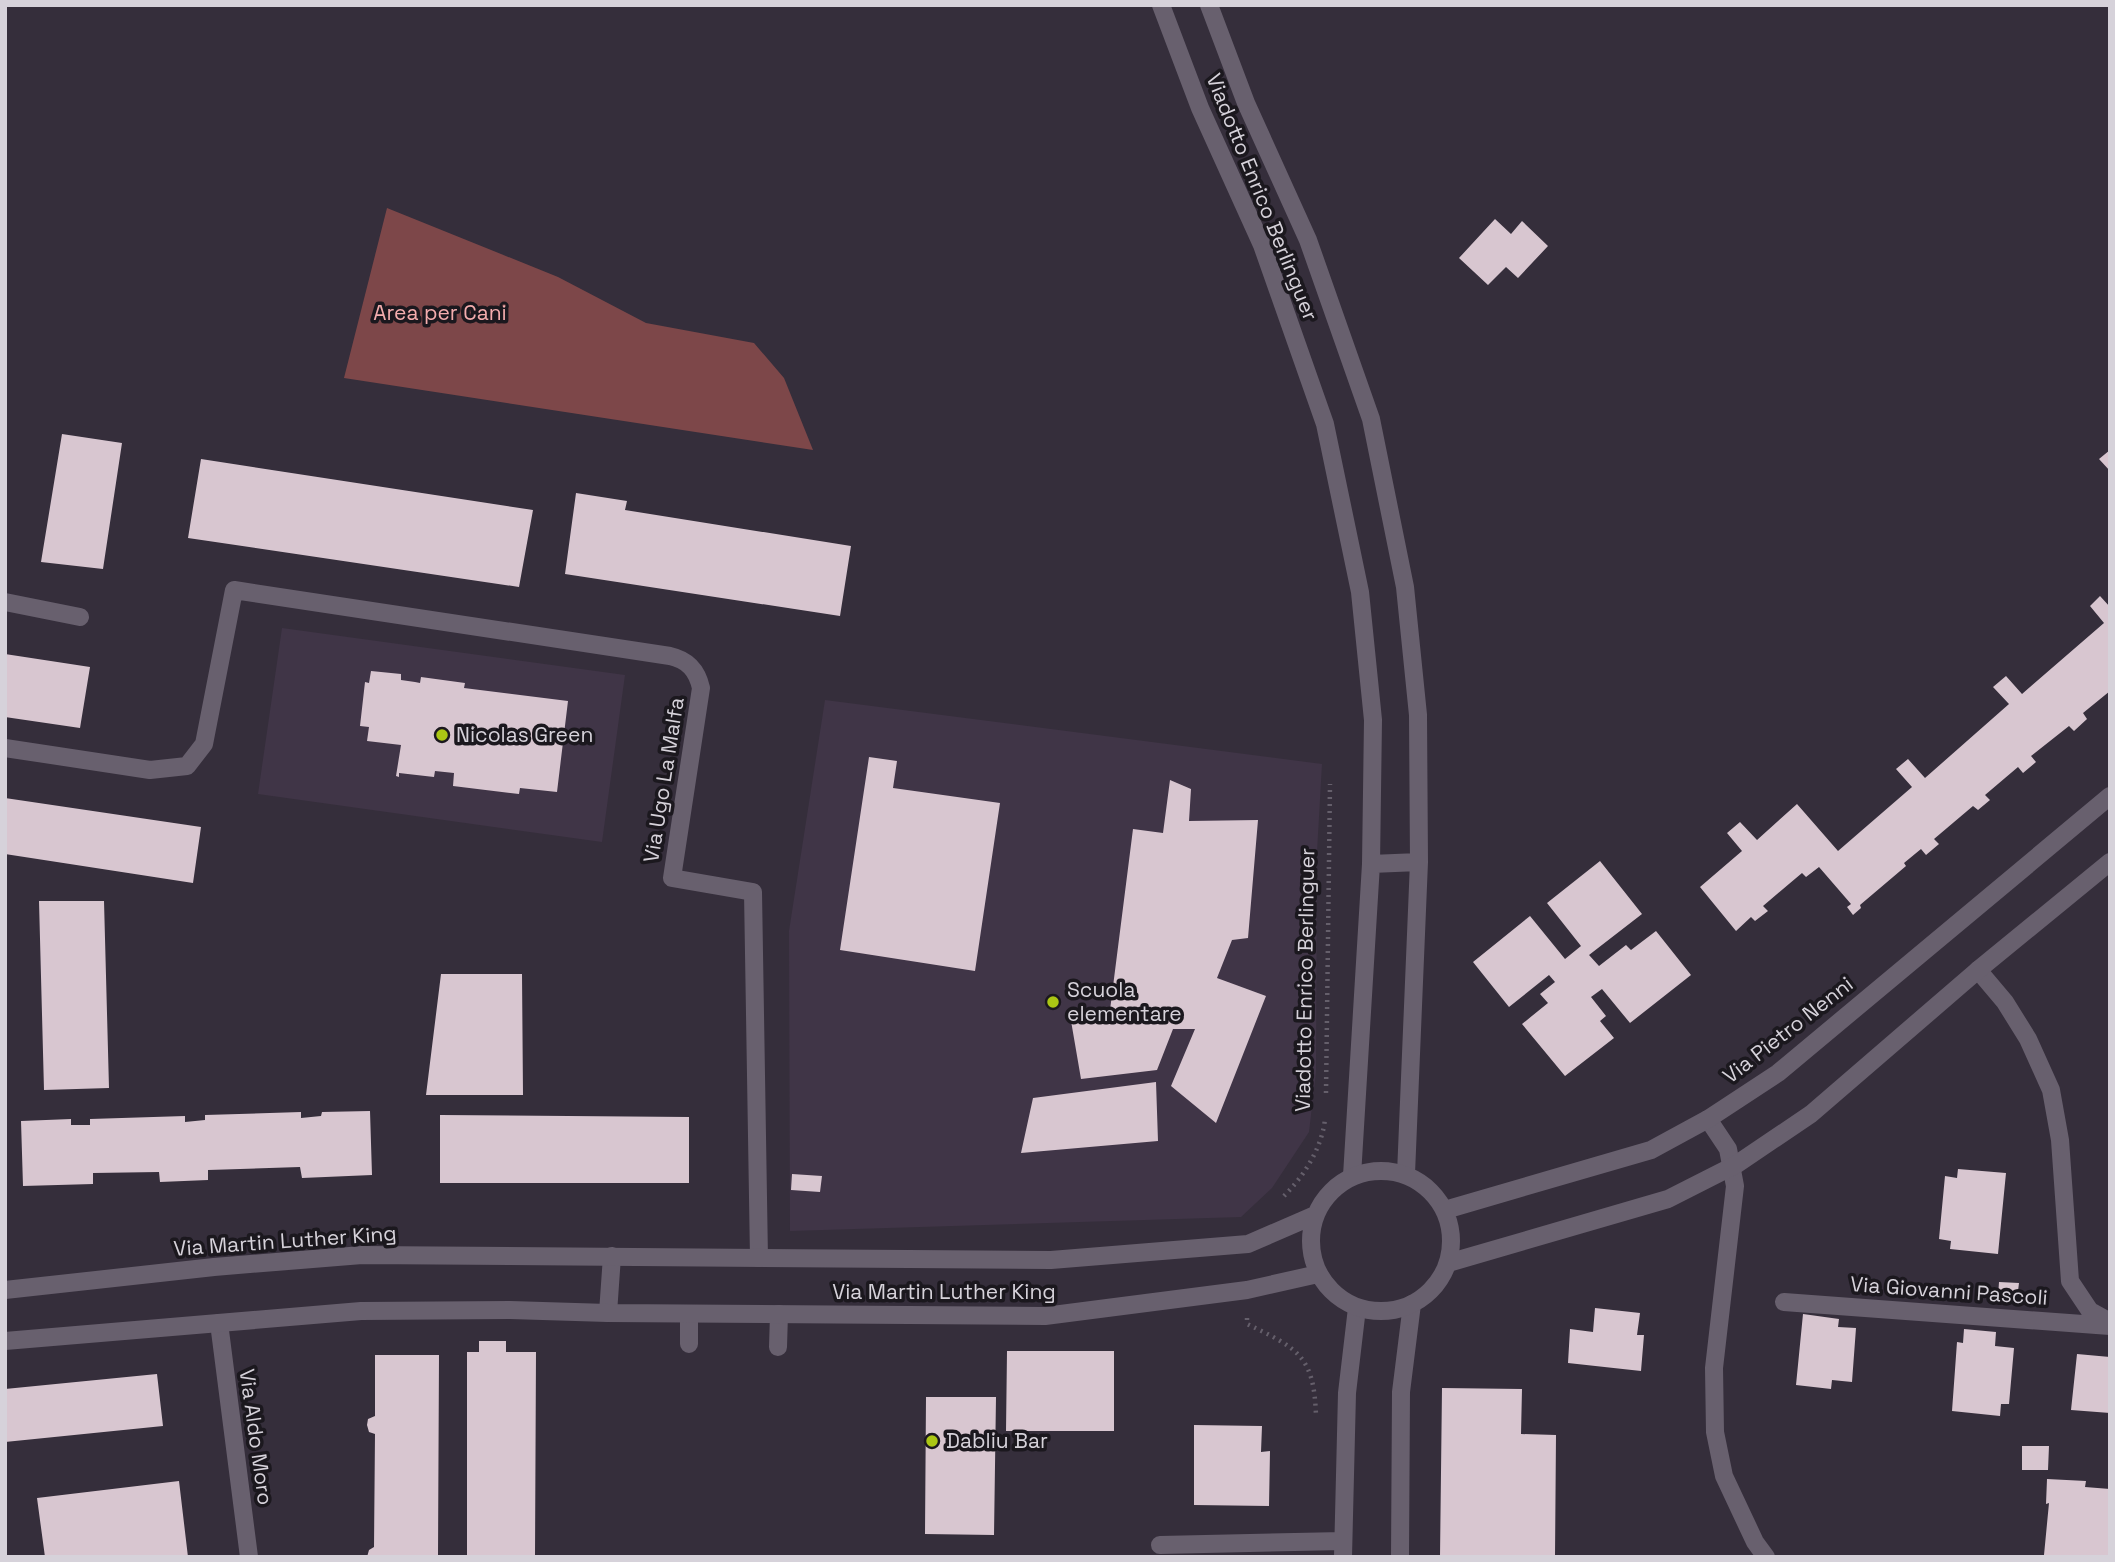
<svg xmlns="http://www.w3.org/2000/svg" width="2115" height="1562" font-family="'Space Grotesk',sans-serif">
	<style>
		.built { fill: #403547 }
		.green { fill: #7d4749 }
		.building { fill: #d8c6d0 }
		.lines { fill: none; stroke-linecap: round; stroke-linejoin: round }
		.path { stroke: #655f6b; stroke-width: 4.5; stroke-dasharray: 2 5; stroke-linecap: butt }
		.lane { stroke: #68606e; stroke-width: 18 }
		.street { stroke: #68606e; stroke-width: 18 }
		.secondary { stroke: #68606e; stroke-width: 18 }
		.poi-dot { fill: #abc614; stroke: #1b181e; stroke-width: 2.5 }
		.labels { text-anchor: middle; stroke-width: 7; stroke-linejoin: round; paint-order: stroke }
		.street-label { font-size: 21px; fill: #d6d2da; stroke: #1b181e }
		.park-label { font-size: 21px; fill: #f4adae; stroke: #1b181e }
		.poi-label { font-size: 21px; fill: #d6d2da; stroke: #1b181e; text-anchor: start }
	</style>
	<rect width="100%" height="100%" fill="#352e3b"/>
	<path class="built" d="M282,628L625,675L602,842L258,794Z
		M825,700L1322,764L1317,852L1316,1072L1309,1132L1272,1188L1241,1217L790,1231L789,931Z"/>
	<path class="green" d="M387,208L558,277L646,323L754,343L784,378L813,450L344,378Z"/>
	<path class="building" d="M1495,219L1511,234L1522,221L1548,246L1518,278L1506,267L1488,285L1459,258Z
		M62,434L122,443L103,569L41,562Z
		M2110,450V471L2099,459Z
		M201,459L533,510L519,587L188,538Z
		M576,493L627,501L625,510L851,546L840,616L565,574Z
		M2100,596L2110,607V691L2083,713L2087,719L2074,731L2069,726L2031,756L2036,762L2023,773L2018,767L1985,795L1990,800L1978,810L1973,806L1934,839L1939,844L1926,855L1921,849L1904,863L1906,866L1860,905L1861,908L1853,915L1847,907L1851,904L1819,867L1806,877L1802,873L1763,906L1768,911L1755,921L1751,917L1736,931L1700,887L1742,851L1727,833L1740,822L1757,840L1797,804L1838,851L1912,787L1896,769L1908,759L1925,778L2009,704L1993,687L2006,676L2022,694L2104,623L2090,606Z
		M5,654L90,667L80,728L5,717Z
		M371,671L401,674V680L415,682L420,683L421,677L465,683L464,688L568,701L557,792L520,788L519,794L453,786L454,773L435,771L434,777L399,773V777L396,776L401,745L367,741L369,727L360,726L365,682L369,683Z
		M869,757L897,761L893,788L1000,803L975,971L840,950Z
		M1170,780L1191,789L1189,821L1258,820L1248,938L1232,940L1217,978L1266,996L1216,1123L1171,1086L1195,1029H1173L1157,1070L1081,1079L1070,1015L1110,1010L1133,829L1163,833Z
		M5,798L201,827L193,883L5,854Z
		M1600,861L1642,914L1589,955L1599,966L1626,945L1631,950L1656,931L1691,975L1630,1023L1602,989L1591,997L1606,1016L1600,1021L1614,1038L1565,1076L1522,1024L1548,1003L1540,994L1555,982L1549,975L1509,1007L1473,962L1530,916L1565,959L1581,946L1547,903Z
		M39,901H104L109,1088L44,1090Z
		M441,974H522L523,1095H426Z
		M1156,1082L1158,1141L1021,1153L1033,1098Z
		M370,1111L372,1175L302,1178L300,1167L208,1170V1180L160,1182L159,1172L93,1173V1184L23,1186L21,1121L71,1119V1125H90V1119L185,1116V1122L205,1120V1115L301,1112V1118L321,1116L322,1112Z
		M440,1115L689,1117V1183H440Z
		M1958,1169L2006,1173L1998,1254L1950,1249L1951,1241L1939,1239L1945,1176L1957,1178Z
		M792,1174L822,1176L820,1192L791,1190Z
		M1999,1282L2019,1283L2017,1299L1998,1297Z
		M1595,1308L1640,1313L1637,1335H1644L1641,1371L1568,1363L1570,1329L1593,1332Z
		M1803,1314L1839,1319L1838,1327L1856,1328L1852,1382L1832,1380L1831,1389L1796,1385Z
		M1964,1329L1996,1332L1995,1346L2014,1348L2009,1404H2001L2000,1416L1952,1411L1957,1342L1963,1343Z
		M479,1341H506V1352H536L535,1557H467V1352H479Z
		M1007,1351H1114V1431H1006Z
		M2077,1354L2110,1357V1413L2071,1410Z
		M375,1355H439L438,1557H367L369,1550L374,1547L375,1434L369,1432L367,1425L368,1419L375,1416Z
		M157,1374L163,1426L5,1442V1389Z
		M1442,1388L1522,1389L1521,1434L1556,1435L1555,1557H1440Z
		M926,1397H996L994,1535L925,1534Z
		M1194,1425L1262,1426L1261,1452L1270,1451L1269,1506L1194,1505Z
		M2022,1446H2049L2048,1470H2022Z
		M2047,1479L2086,1481L2085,1487L2110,1489V1557L2044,1555L2049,1503L2046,1504Z
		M179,1481L188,1557H45L37,1498Z"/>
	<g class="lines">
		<path class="path" d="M1326,1093L1330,784
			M1284,1196C1304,1176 1322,1148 1325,1119
			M1247,1318V1324C1299,1349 1314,1356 1316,1416"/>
		<path class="lane" d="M689,1344V1314
			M778,1347L779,1314"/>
		<path class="street" d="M1161,5L1200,108L1262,245L1325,424L1360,592L1373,720L1371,864L1352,1176
			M1209,5L1246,103L1308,240L1371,419L1405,587L1418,715L1419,862L1406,1174
			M5,602L80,617
			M5,748L150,770L187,766L204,744L234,590L670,656C688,660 697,670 701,688L672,878L753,892L759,1258
			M1371,864L1419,862
			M1978,970L2005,1002L2028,1039L2051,1090L2060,1140L2070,1281L2090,1311L2110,1322
			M1708,1119L1728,1149L1735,1186L1714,1368L1715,1432L1724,1476L1755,1542L1766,1557
			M1784,1302L2110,1326
			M608,1313L612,1256
			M219,1323L249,1557
			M1160,1545L1343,1541
			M1343,1557L1347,1393L1357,1308
			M1400,1557L1401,1392L1412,1304"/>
		<path class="secondary" d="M1311 1241a70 70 0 1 1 140 0a70 70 0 1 1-140 0Z
			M1445,1210L1651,1150L1708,1119L1778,1073L2110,796
			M1448,1263L1668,1199L1737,1164L1811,1114L1978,970L2110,862
			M5,1290L214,1267L362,1255L1051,1260L1248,1244L1315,1215
			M5,1341L361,1311L510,1310L608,1313L1045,1316L1247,1290L1318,1274"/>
	</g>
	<g class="poi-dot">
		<circle cx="442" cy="735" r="7"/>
		<circle cx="1053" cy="1002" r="7"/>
		<circle cx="932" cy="1441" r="7"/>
	</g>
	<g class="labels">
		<g class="street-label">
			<text transform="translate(1262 197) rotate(68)" y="7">Viadotto Enrico Berlinguer</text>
			<text transform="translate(664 780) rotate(-81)" y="7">Via Ugo La Malfa</text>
			<text transform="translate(1305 980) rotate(-89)" y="7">Viadotto Enrico Berlinguer</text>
			<text transform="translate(1788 1030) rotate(-38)" y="7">Via Pietro Nenni</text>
			<text transform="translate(285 1241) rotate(-4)" y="7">Via Martin Luther King</text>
			<text transform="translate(1949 1291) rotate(4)" y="7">Via Giovanni Pascoli</text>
			<text x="944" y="1299">Via Martin Luther King</text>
			<text transform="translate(256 1437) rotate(82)" y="7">Via Aldo Moro</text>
		</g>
		<g class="park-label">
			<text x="440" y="320">Area per Cani</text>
		</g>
		<g class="poi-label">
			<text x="456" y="742">Nicolas Green</text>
			<text x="1067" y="997">Scuola<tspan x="1067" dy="24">elementare</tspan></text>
			<text x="946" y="1448">Dabliu Bar</text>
		</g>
	</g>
	<rect width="2115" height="1562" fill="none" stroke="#d6d2da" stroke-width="14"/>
</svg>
